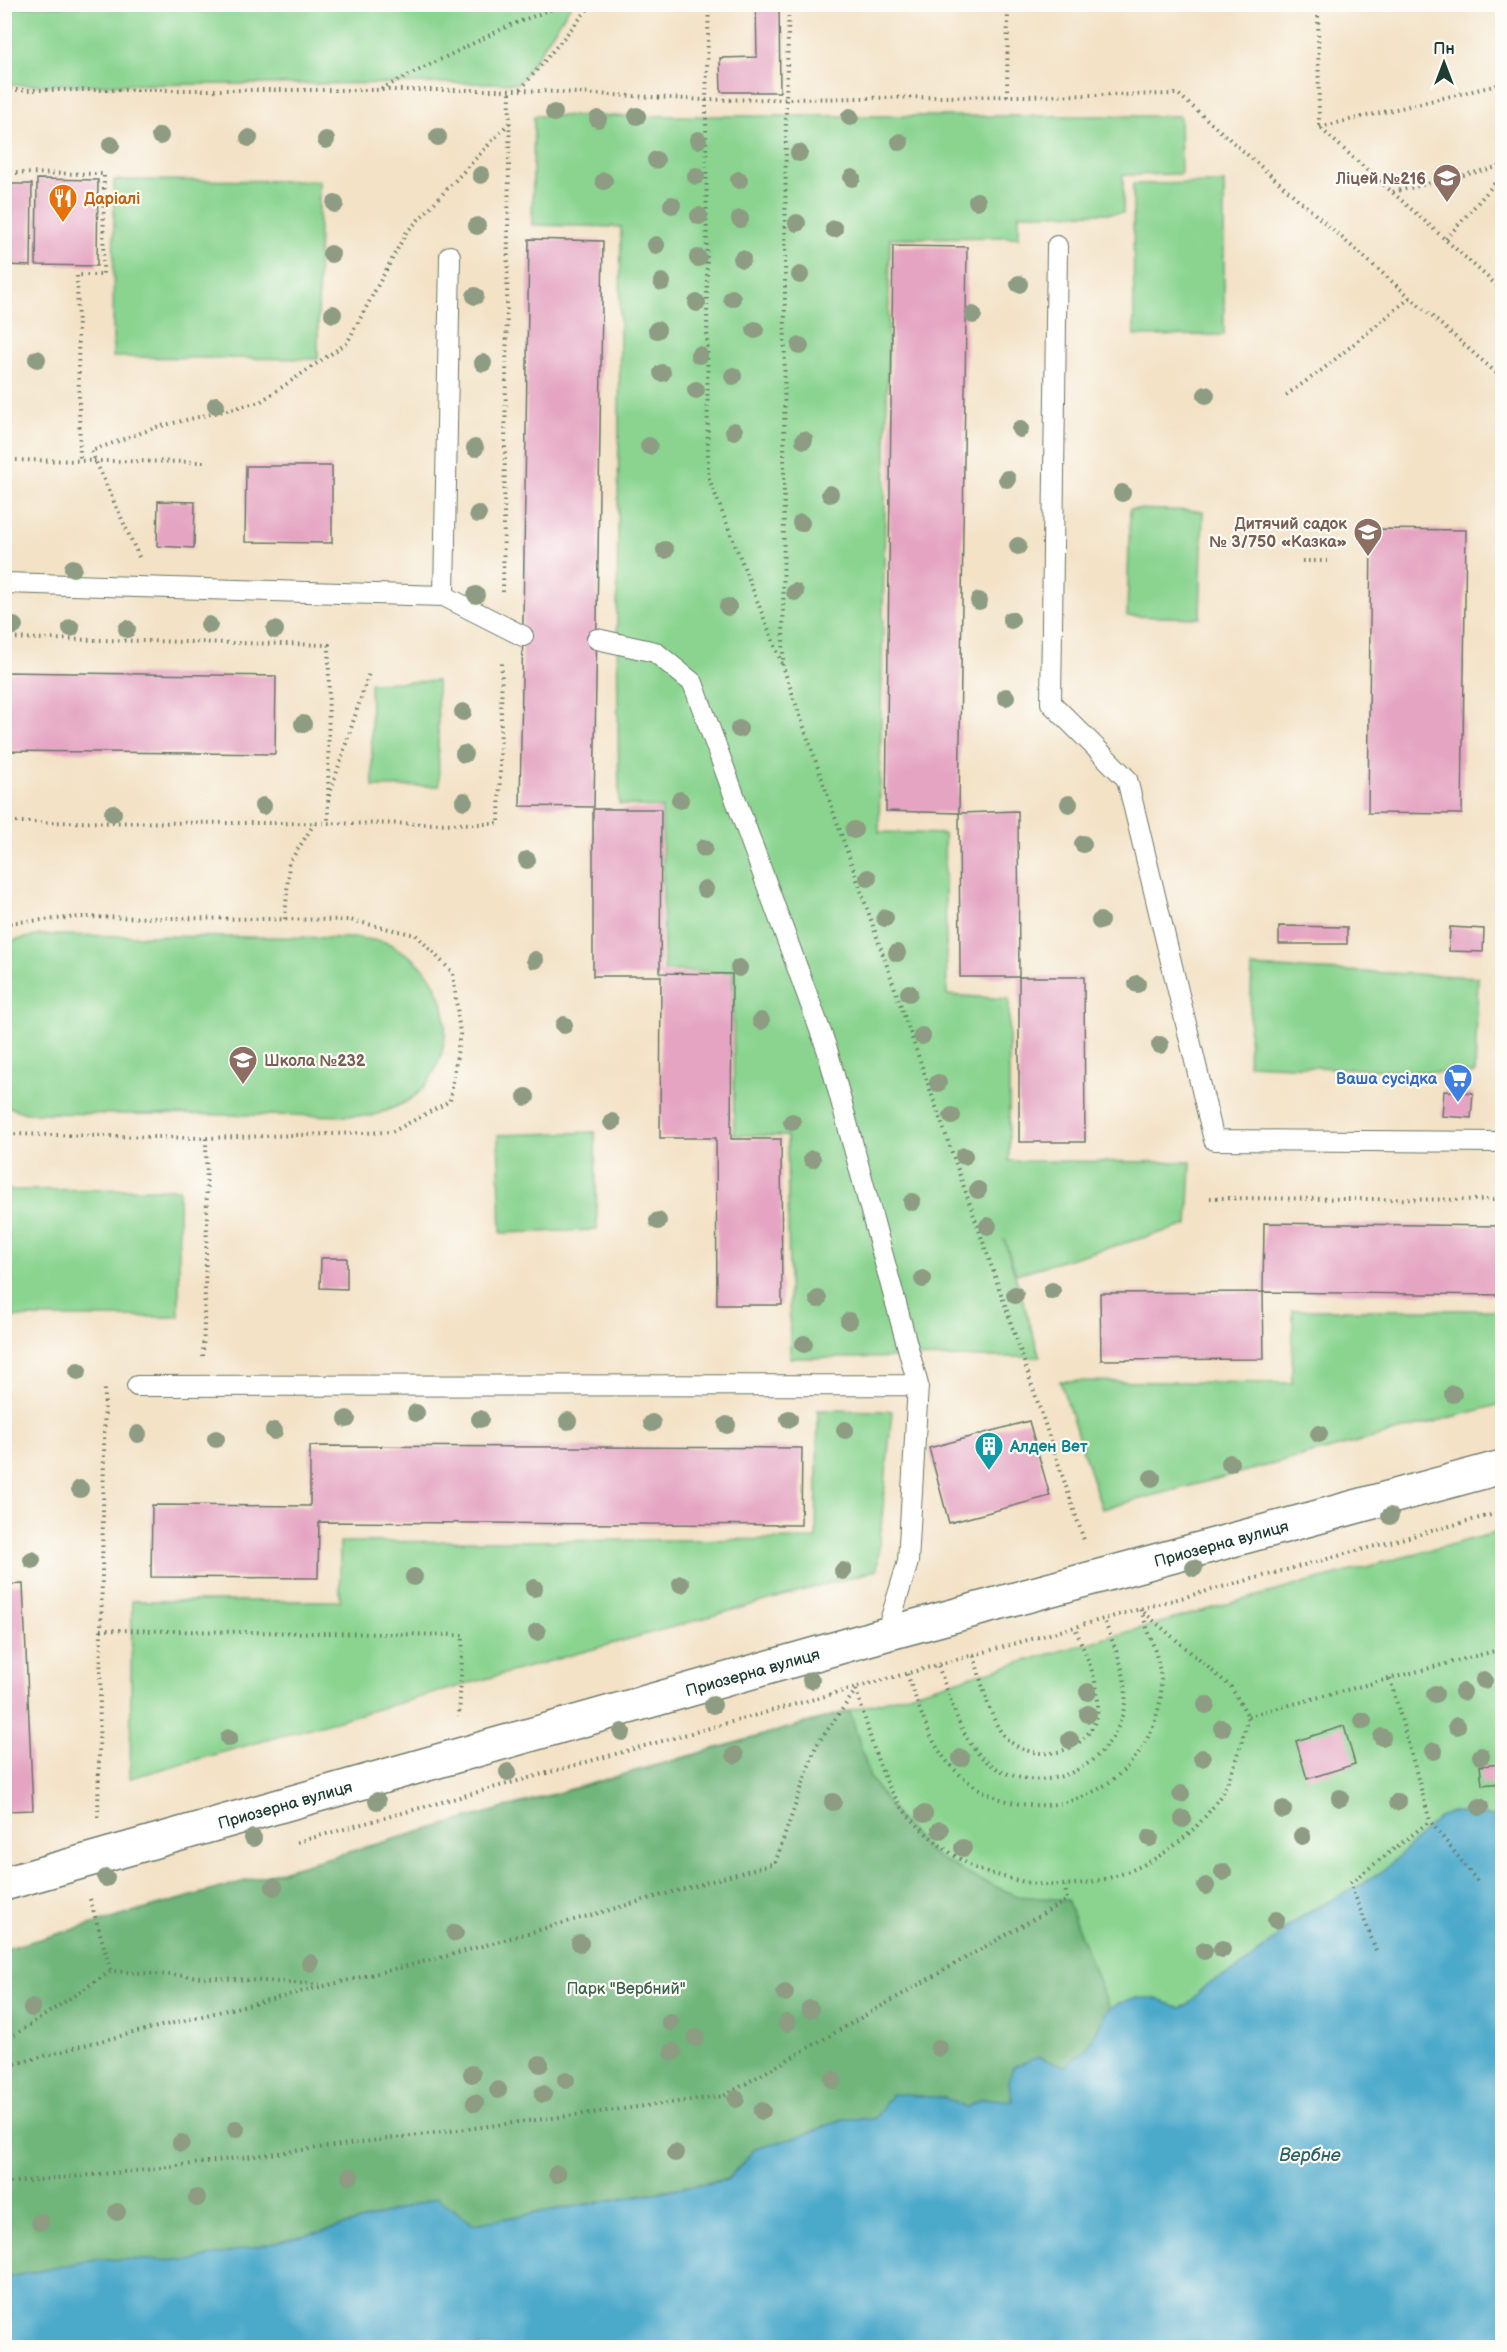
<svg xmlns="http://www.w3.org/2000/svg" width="1507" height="2352" font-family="'Balsamiq Sans',sans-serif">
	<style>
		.green { fill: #8ad490; stroke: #548862; stroke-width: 1.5 }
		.forest { fill: #6fb67a; stroke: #477a57; stroke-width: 1.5 }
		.water { fill: #4ca9ca; stroke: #36737f; stroke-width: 1.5 }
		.building { fill: #e5a5c2 }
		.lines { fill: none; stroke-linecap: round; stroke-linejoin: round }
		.lane-casing { stroke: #697767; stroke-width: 22 }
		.street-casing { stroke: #697767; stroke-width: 36 }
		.path { stroke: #697767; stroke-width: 4; stroke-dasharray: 1.5 4.5; stroke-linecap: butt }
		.lane { stroke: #fff; stroke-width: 20 }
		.street { stroke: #fff; stroke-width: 33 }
		.tree { fill: #8d9c82 }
		.labels { text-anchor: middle; stroke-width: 4.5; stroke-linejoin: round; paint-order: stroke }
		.education-label { font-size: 16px; font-weight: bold; fill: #785e54; stroke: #fdfcf7; text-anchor: end }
		.food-label { font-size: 16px; font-weight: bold; fill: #c56008; stroke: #fdfcf7; text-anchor: start }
		.shop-label { font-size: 16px; font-weight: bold; fill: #366cbe; stroke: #fdfcf7; text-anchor: end }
		.culture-label { font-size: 16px; font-weight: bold; fill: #0d838f; stroke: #fdfcf7; text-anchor: start }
		.street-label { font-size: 16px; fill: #1f3d34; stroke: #fdfcf7 }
		.park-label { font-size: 16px; fill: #3a634b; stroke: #fdfcf7 }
		.water-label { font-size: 18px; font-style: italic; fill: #2f6368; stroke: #fdfcf7 }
	</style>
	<rect width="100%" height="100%" fill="#fdfcf7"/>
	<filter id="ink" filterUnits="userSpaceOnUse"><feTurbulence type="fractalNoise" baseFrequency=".0167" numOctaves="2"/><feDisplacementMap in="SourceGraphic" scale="12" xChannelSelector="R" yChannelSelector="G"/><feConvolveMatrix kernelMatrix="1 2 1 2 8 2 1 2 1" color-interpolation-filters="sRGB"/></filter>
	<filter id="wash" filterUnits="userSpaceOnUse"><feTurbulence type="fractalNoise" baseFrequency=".008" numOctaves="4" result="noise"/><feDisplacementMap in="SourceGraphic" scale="24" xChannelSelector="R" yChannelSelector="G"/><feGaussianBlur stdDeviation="1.35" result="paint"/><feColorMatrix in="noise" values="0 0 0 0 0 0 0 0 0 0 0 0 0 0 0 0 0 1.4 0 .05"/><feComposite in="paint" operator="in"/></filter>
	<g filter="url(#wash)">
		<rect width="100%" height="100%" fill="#f3e2c6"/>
		<path class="green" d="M108,5L571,4V5L519,83L5,85V7Z
			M534,116H1180L1181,174L1123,175V213L1019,214V237L890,238L879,832L944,834L947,995L1009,999V1161L1191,1162L1188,1225L1016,1274L1004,1239L1040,1357L790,1358L787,1136L734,1135L733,972L664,971L662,808L619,804L617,620L621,227L532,225Z
			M114,180L319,181L318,359L113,357Z
			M1224,183V335L1134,336L1133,184Z
			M1130,509L1203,511L1200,618L1127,616Z
			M437,681L439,786L373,787L370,683Z
			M40,935L357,938C366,939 376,940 385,942C391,944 396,948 401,951C451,978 459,1044 424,1087C411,1103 390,1109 372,1116L26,1113L5,1106V944L11,941Z
			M1252,967L1478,977L1475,1074L1248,1064Z
			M595,1132L597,1230L501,1233L498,1135Z
			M179,1189V1317H5V1190Z
			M1293,1310H1502V1404L1102,1509L1060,1381L1292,1383Z
			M818,1410L892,1411L877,1570L130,1778L132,1601H340V1542L816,1539Z
			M1502,1531V1817L1451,1812L1439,1817C1419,1836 1398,1860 1375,1876C1354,1891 1333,1898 1311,1911C1284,1926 1265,1951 1239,1968C1217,1982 1205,1979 1189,2005L1180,2008L1154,1998L727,2179L473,2224L5,2278L4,1949L1227,1604Z"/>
		<path class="forest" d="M850,1711L870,1778L897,1817L932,1854L975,1878L1018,1896L1067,1900L1109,2008L1086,2049L1065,2066L1038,2058L1009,2082L1012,2101L982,2098L966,2108L945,2098L874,2119H843L804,2135L755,2149L727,2179L473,2224L437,2198L333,2229L191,2261L96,2259L5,2278V1949Z"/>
		<path class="water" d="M1451,1812L1502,1817V2347H5V2278L96,2259L191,2261L333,2229L437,2198L473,2224L727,2180L755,2149L804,2135L843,2119H874L892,2094L945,2098L966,2108L982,2098L1012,2101L1009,2082L1012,2067L1038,2057L1065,2066L1086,2049L1109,2008L1132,1998H1154L1180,2008L1189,2005C1205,1979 1217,1982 1239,1968C1265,1951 1284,1926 1311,1911C1333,1898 1353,1891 1375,1876C1398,1860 1419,1836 1439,1817Z"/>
		<g id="blocks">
			<path class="building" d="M756,4H779L780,92H721L720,58L757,57Z
				M37,179L98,180L97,266L36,265Z
				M4,184H32L31,266L4,265Z
				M529,239L603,241L594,807L520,806Z
				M893,246L967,247L959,813L1018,811L1019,977H960L959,813L886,811Z
				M246,466H332V543L245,542Z
				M158,501L195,502L194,548L157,546Z
				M1371,529L1466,530L1462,814L1368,813Z
				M4,672L276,676L275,754L4,751Z
				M593,809H661L660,973L732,974L731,1139H781L782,1305H717L716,1138H660L661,976H593Z
				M1279,926L1347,927V944H1279Z
				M1450,927L1484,929L1483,952L1449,951Z
				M1019,977H1084L1085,1142H1019Z
				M1444,1091L1473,1093L1471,1118L1442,1116Z
				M1264,1223L1502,1226V1295L1263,1292L1264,1359L1101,1360L1100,1293L1263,1292Z
				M321,1258H347V1289L320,1288Z
				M1029,1421L1050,1496L949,1523L929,1448Z
				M310,1446L802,1448L801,1525L319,1522L318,1578L151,1577L152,1505L310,1506Z
				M23,1584L33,1810L4,1811V1585Z
				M1344,1726L1355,1764L1307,1779L1296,1741Z
				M1502,1764V1783L1482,1785L1480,1766Z"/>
		</g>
	</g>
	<g filter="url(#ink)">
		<use href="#blocks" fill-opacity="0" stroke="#697767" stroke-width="1.5"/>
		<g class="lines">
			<g class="lane-casing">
				<path id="lane" d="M1057,246L1051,703L1127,779L1214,1140L1502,1142
					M4,583L444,596L523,636
					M444,596L450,256
					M597,639L655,652L693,683L827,1049L918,1385L908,1562L886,1634
					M137,1386L918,1385"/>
			</g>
			<g class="street-casing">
				<g id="street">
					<path id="s1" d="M4,1884L886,1634L1502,1467"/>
				</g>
			</g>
			<path class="path" d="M709,4L706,100L708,476L782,664
				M789,4L786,99L783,667L1006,1308L1085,1543
				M1318,4L1319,127L1502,290
				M381,89L508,26L565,4
				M521,89L592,4
				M4,90H521L706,100L1178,94L1502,378
				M1007,96L1008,4
				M1320,127L1502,84
				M4,173L104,174L103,275H77L80,460
				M1393,192L1502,166
				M1446,239L1502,175
				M1286,395L1322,370L1411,297
				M4,460L207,462
				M139,557L91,451L157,427L260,402L347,343L406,233L509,123
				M1302,561H1327
				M503,592L510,90
				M4,638L329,645L328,824
				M329,796L369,673
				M4,822L499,824L502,660
				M285,919L289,863L314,824
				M4,923L81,917L350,920L416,935L453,973L460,1034L450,1101L392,1132L206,1138L4,1134
				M1210,1198L1502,1200
				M203,1356L207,1222L206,1138
				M101,1630L463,1635L459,1717
				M974,1656C981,1679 989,1719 1005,1737C1035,1768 1096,1753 1098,1706C1099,1680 1084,1652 1075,1627
				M938,1666C950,1695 960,1740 985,1760C1038,1804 1115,1769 1125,1703C1129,1675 1113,1645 1104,1619
				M907,1674C920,1708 929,1746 956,1771C1028,1841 1142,1797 1160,1702C1166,1670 1150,1639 1141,1610
				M1390,1679L1430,1821L1478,1882
				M856,1690C870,1731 878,1781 908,1815C927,1836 949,1854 975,1868C983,1872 993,1874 1001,1876C1080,1902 1170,1870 1217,1801C1234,1775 1241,1746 1248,1716L1231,1687L1140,1609
				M1248,1716L1502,1649
				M98,1817L105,1389
				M297,1842L1140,1609L1502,1512
				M90,1899L111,1971
				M1376,1950L1350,1883L1430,1821
				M4,2042L111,1971L324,1985
				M4,2067L92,2043L447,1956L775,1863L816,1746L856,1690
				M4,2183L145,2170L724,2096L1067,1900L1065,1886"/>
			<use href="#lane" class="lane"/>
			<use href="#street" class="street"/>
		</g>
		<g class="tree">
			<circle cx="554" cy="113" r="9"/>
			<circle cx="637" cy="116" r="9"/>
			<circle cx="850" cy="117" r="9"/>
			<circle cx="598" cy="119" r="9"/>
			<circle cx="160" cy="136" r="9"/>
			<circle cx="438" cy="137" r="9"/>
			<circle cx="249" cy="138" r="9"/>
			<circle cx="326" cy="140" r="9"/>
			<circle cx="698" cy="140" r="9"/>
			<circle cx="900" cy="142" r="9"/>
			<circle cx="111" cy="145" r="9"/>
			<circle cx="799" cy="153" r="9"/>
			<circle cx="656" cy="160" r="9"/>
			<circle cx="481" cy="175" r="9"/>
			<circle cx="696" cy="176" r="9"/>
			<circle cx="852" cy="178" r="9"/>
			<circle cx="739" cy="180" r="9"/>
			<circle cx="604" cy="181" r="9"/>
			<circle cx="977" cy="201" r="9"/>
			<circle cx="335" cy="204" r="9"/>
			<circle cx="672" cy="205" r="9"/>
			<circle cx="699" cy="216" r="9"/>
			<circle cx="740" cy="219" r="9"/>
			<circle cx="797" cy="223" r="9"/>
			<circle cx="477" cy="226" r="9"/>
			<circle cx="834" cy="229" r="9"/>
			<circle cx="656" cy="245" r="9"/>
			<circle cx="331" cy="254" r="9"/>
			<circle cx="698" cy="258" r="9"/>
			<circle cx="742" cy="259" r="9"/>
			<circle cx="800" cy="275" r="9"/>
			<circle cx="662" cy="282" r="9"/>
			<circle cx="1019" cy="284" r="9"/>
			<circle cx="475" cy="296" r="9"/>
			<circle cx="732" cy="298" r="9"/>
			<circle cx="697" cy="303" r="9"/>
			<circle cx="333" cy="314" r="9"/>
			<circle cx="973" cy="315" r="9"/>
			<circle cx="657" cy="330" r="9"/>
			<circle cx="755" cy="330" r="9"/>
			<circle cx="800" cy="346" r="9"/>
			<circle cx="699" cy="355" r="9"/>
			<circle cx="37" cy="359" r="9"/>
			<circle cx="483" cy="363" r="9"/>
			<circle cx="662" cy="373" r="9"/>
			<circle cx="733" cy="376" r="9"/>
			<circle cx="696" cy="390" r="9"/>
			<circle cx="1206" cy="395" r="9"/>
			<circle cx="216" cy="405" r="9"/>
			<circle cx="1020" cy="429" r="9"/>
			<circle cx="734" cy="431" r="9"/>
			<circle cx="804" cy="440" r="9"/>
			<circle cx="649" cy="446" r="9"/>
			<circle cx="475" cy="448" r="9"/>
			<circle cx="1007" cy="479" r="9"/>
			<circle cx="1122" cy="493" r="9"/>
			<circle cx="830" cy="494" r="9"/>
			<circle cx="478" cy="514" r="9"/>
			<circle cx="801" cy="523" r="9"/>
			<circle cx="1018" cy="546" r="9"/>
			<circle cx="665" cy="550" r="9"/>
			<circle cx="73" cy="568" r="9"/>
			<circle cx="795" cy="592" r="9"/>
			<circle cx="476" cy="595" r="9"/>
			<circle cx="979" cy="601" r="9"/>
			<circle cx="728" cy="607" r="9"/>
			<circle cx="1011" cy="620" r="9"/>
			<circle cx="209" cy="625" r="9"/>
			<circle cx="14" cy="626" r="9"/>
			<circle cx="71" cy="628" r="9"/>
			<circle cx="127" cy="629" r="9"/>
			<circle cx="275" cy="630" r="9"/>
			<circle cx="1006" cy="697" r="9"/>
			<circle cx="463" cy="712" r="9"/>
			<circle cx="303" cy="724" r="9"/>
			<circle cx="739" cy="729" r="9"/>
			<circle cx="464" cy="754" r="9"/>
			<circle cx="680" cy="800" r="9"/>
			<circle cx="464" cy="801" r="9"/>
			<circle cx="1069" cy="804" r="9"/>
			<circle cx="263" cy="806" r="9"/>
			<circle cx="113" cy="813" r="9"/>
			<circle cx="854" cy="830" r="9"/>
			<circle cx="1083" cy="844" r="9"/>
			<circle cx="704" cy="848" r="9"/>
			<circle cx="527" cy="860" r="9"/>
			<circle cx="868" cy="878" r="9"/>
			<circle cx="705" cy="889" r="9"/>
			<circle cx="885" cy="918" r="9"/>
			<circle cx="1100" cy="921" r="9"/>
			<circle cx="897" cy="953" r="9"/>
			<circle cx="535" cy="960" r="9"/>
			<circle cx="739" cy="968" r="9"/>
			<circle cx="1137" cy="984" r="9"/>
			<circle cx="909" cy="993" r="9"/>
			<circle cx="761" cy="1021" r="9"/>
			<circle cx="564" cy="1025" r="9"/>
			<circle cx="922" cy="1036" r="9"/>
			<circle cx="1160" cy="1045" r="9"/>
			<circle cx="938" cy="1083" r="9"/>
			<circle cx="526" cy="1097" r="9"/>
			<circle cx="952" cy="1116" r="9"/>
			<circle cx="612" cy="1122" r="9"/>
			<circle cx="792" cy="1122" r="9"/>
			<circle cx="964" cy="1156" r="9"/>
			<circle cx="812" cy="1159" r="9"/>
			<circle cx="978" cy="1190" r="9"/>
			<circle cx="912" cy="1202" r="9"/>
			<circle cx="658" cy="1221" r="9"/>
			<circle cx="988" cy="1226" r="9"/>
			<circle cx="923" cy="1279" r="9"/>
			<circle cx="1052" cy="1291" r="9"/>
			<circle cx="1015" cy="1295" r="9"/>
			<circle cx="818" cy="1299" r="9"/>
			<circle cx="849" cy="1321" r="9"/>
			<circle cx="804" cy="1344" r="9"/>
			<circle cx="78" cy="1371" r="9"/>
			<circle cx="1453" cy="1394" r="9"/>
			<circle cx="416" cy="1413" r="9"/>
			<circle cx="347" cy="1419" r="9"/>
			<circle cx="480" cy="1419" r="9"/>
			<circle cx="789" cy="1419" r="9"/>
			<circle cx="568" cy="1421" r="9"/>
			<circle cx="652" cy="1423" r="9"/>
			<circle cx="727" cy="1425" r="9"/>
			<circle cx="845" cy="1430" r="9"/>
			<circle cx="274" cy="1431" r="9"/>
			<circle cx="138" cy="1434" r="9"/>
			<circle cx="1319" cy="1434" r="9"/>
			<circle cx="216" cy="1439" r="9"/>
			<circle cx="1230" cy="1463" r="9"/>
			<circle cx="1152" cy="1478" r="9"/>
			<circle cx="80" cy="1489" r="9"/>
			<circle cx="1390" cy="1516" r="9"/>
			<circle cx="32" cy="1560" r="9"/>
			<circle cx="1194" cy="1568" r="9"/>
			<circle cx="843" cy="1571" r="9"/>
			<circle cx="414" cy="1577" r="9"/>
			<circle cx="681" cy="1584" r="9"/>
			<circle cx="534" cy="1588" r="9"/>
			<circle cx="537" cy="1632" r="9"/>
			<circle cx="811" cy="1680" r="9"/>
			<circle cx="1484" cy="1680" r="9"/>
			<circle cx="1088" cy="1692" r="9"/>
			<circle cx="1463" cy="1692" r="9"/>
			<circle cx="1435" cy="1694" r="9"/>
			<circle cx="713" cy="1705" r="9"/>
			<circle cx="1206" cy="1705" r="9"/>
			<circle cx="1088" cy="1714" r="9"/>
			<circle cx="1363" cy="1721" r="9"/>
			<circle cx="1457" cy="1726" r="9"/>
			<circle cx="1222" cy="1728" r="9"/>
			<circle cx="622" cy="1732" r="9"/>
			<circle cx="1382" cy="1737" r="9"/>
			<circle cx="229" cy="1738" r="9"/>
			<circle cx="1070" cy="1740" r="9"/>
			<circle cx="1434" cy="1751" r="9"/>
			<circle cx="735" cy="1755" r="9"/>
			<circle cx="1481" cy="1756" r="9"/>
			<circle cx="961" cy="1758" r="9"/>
			<circle cx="1202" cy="1758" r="9"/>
			<circle cx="508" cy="1772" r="9"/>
			<circle cx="1181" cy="1794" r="9"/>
			<circle cx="1340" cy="1798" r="9"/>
			<circle cx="377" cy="1801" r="9"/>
			<circle cx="833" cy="1802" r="9"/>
			<circle cx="1398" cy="1802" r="9"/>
			<circle cx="1480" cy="1807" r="9"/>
			<circle cx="1283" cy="1810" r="9"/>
			<circle cx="924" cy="1814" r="9"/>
			<circle cx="1183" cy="1819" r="9"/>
			<circle cx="940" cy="1830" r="9"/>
			<circle cx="1302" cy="1836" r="9"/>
			<circle cx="253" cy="1838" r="9"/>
			<circle cx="1150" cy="1838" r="9"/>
			<circle cx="963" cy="1848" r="9"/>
			<circle cx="1223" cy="1872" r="9"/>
			<circle cx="106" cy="1878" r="9"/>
			<circle cx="1206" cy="1886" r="9"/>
			<circle cx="274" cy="1887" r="9"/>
			<circle cx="1276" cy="1920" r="9"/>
			<circle cx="455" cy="1933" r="9"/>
			<circle cx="580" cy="1943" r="9"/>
			<circle cx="1222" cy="1949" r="9"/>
			<circle cx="1204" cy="1951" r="9"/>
			<circle cx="310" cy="1963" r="9"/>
			<circle cx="785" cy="1993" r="9"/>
			<circle cx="32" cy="2008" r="9"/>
			<circle cx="810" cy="2009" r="9"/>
			<circle cx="670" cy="2022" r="9"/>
			<circle cx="787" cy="2023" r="9"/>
			<circle cx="696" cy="2038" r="9"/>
			<circle cx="939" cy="2048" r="9"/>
			<circle cx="673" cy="2052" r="9"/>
			<circle cx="540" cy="2064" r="9"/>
			<circle cx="472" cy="2074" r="9"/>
			<circle cx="566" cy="2080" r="9"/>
			<circle cx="833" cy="2080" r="9"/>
			<circle cx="498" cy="2090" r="9"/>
			<circle cx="543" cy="2094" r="9"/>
			<circle cx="736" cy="2099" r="9"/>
			<circle cx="475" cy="2103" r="9"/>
			<circle cx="762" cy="2111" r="9"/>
			<circle cx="236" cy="2129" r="9"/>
			<circle cx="181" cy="2143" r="9"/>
			<circle cx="675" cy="2153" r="9"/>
			<circle cx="557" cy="2174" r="9"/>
			<circle cx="350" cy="2176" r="9"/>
			<circle cx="197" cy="2198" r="9"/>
			<circle cx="117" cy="2212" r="9"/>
			<circle cx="40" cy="2222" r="9"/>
		</g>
	</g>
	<defs>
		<g id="school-pin" transform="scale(1.5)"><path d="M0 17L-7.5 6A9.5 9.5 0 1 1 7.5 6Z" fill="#8d6e63" stroke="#fdfcf7"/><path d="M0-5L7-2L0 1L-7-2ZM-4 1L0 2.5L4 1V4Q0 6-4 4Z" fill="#fff"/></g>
		<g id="restaurant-pin" transform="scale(1.5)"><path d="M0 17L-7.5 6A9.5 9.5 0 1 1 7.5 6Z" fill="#e8710a" stroke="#fdfcf7"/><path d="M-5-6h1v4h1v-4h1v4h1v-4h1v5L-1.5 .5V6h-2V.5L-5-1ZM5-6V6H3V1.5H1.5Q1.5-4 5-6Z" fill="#fff"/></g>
		<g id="supermarket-pin" transform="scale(1.5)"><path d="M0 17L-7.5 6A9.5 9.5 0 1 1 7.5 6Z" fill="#3f7fe0" stroke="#fdfcf7"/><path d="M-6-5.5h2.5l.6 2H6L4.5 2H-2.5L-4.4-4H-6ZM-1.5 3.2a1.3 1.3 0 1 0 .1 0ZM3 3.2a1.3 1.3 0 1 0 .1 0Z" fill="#fff"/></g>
		<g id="building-pin" transform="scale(1.5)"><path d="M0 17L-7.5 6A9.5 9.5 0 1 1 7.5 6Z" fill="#0f9aa8" stroke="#fdfcf7"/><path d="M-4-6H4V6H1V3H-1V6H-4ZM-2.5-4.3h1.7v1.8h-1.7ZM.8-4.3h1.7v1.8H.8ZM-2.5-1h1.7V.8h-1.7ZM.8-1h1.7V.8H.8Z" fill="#fff"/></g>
	</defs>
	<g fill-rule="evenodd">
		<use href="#school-pin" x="1447" y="178"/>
		<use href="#restaurant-pin" x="63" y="198"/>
		<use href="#school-pin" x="1368" y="532"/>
		<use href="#school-pin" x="243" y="1060"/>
		<use href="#supermarket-pin" x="1458" y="1078"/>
		<use href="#building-pin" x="989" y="1446"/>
	</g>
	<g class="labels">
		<g class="education-label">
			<text x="1426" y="184">Ліцей №216</text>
			<text x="1347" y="529">Дитячий садок<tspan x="1347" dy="18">№ 3/750 «Казка»</tspan></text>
			<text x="264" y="1066" text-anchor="start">Школа №232</text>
		</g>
		<g class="food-label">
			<text x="84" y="204">Даріалі</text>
		</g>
		<g class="shop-label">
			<text x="1437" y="1084">Ваша сусідка</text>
		</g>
		<g class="culture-label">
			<text x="1010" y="1452">Алден Вет</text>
		</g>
		<g class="street-label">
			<text dy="6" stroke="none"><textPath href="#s1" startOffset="1264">Приозерна вулиця</textPath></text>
			<text dy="6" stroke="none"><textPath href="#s1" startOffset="778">Приозерна вулиця</textPath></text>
			<text dy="6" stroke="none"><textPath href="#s1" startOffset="292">Приозерна вулиця</textPath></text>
		</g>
		<g class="park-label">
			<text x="626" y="1994">Парк "Вербний"</text>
		</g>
		<g class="water-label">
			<text x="1310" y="2161">Вербне</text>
		</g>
	</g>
	<rect width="1507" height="2352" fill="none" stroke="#fdfcf7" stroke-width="24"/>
	<g transform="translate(1444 63)" stroke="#fdfcf7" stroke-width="4.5" paint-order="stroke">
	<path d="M0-4.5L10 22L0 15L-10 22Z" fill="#1f3d34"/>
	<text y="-9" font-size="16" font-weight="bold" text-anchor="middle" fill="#1f3d34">Пн</text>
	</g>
</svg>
